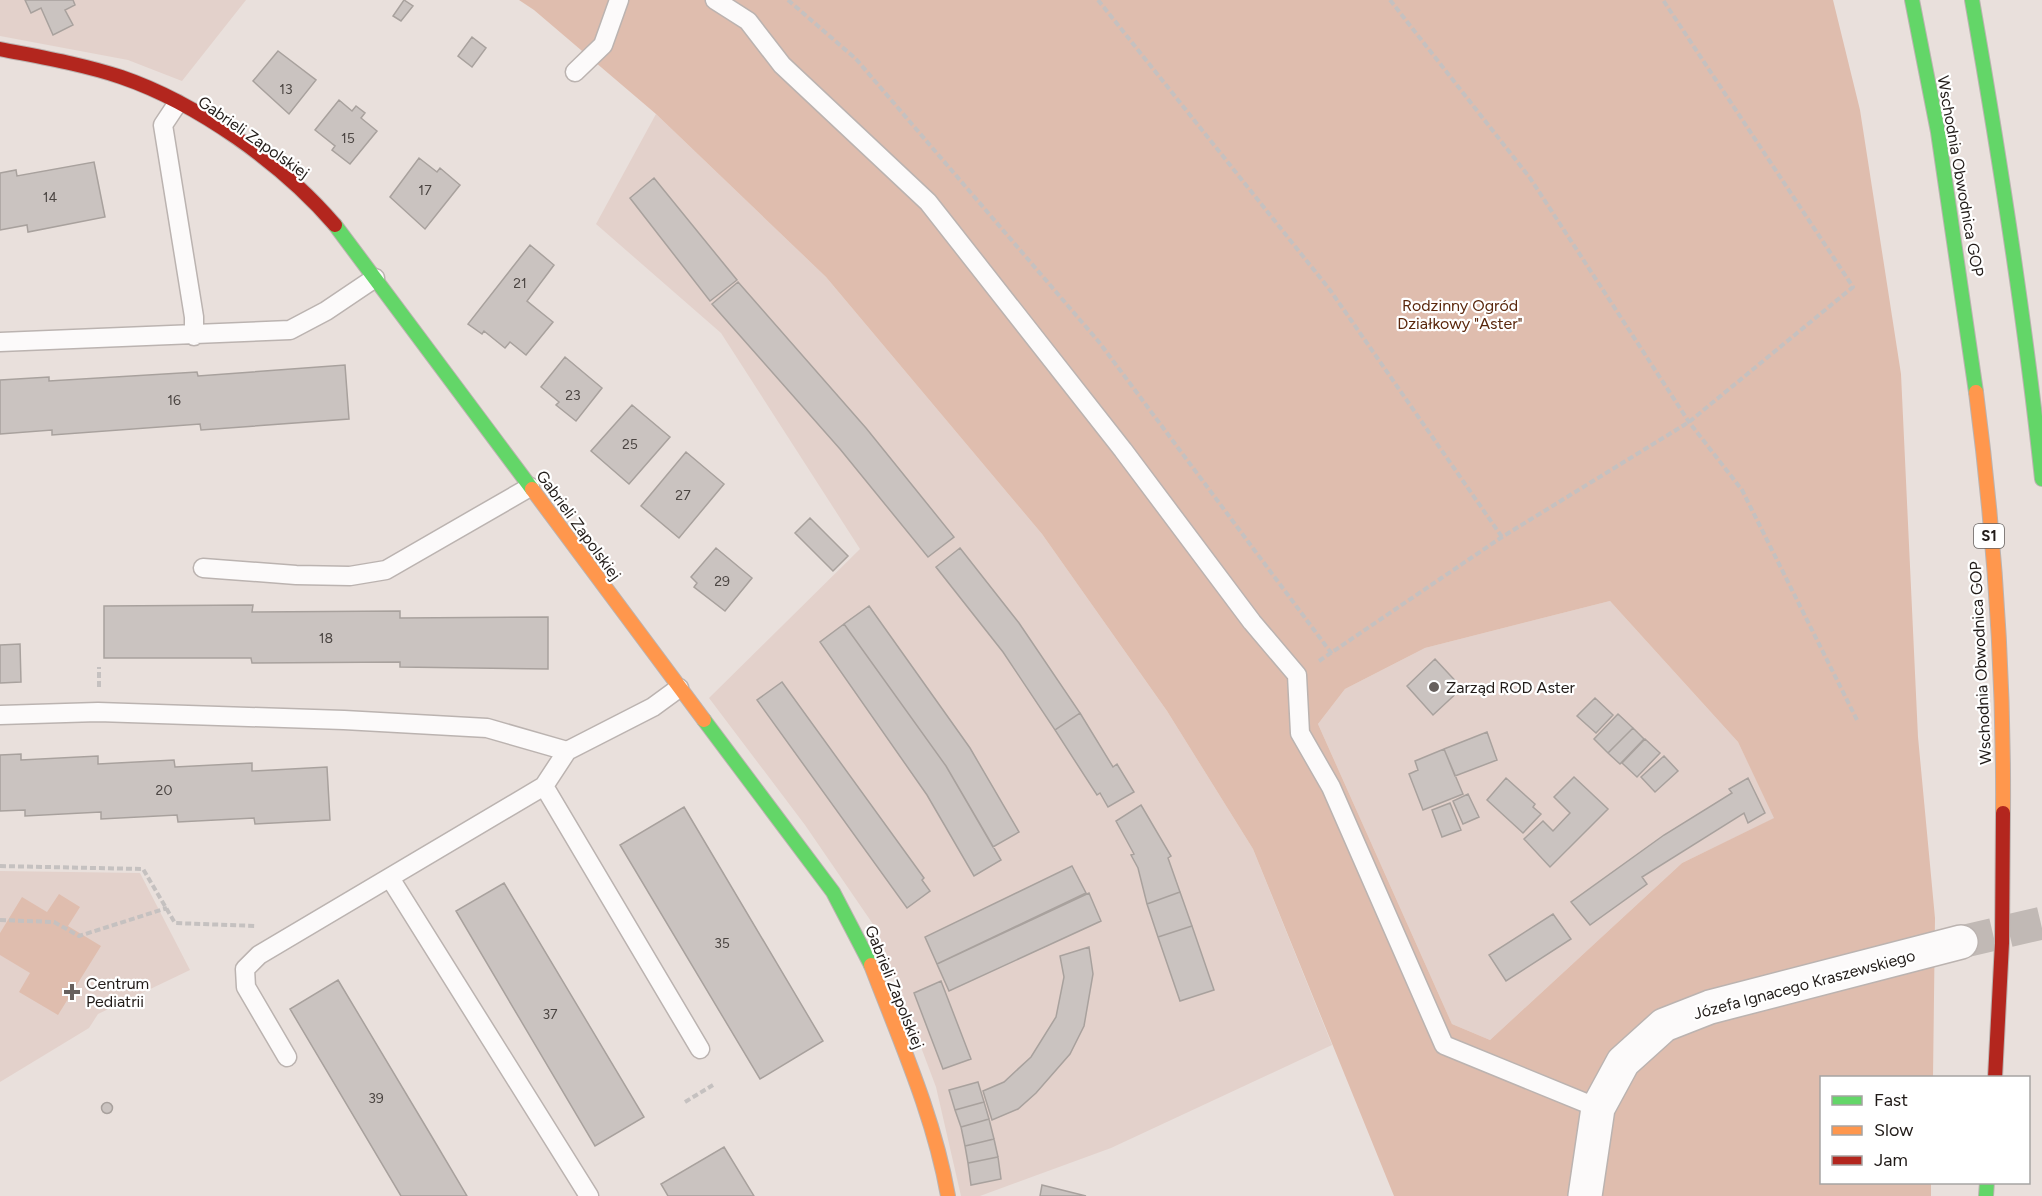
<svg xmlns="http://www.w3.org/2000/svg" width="2042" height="1196" font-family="Figtree,sans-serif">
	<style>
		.built { fill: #e3d1cb }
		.green { fill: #dfbdae; fill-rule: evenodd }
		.building { fill: #cac3c0; stroke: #a8a19d; stroke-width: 1.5 }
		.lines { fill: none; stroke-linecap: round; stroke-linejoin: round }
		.street-tunnel { stroke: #c1b9b5; stroke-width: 33; stroke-dasharray: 33 16; stroke-linecap: butt }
		.lane-casing { stroke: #bbb3b0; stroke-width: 21 }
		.street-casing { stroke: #bbb3b0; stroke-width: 36 }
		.fast-casing { stroke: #bbb3b0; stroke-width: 16 }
		.slow-casing { stroke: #bbb3b0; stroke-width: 16 }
		.jam-casing { stroke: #bbb3b0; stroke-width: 16 }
		.path { stroke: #c5c1c0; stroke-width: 4; stroke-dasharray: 6 3; stroke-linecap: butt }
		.lane { stroke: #fcfafa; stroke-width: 18 }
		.street { stroke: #fcfafa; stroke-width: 33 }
		.fast { stroke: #63d668; stroke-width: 14 }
		.slow { stroke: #ff974d; stroke-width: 14 }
		.jam { stroke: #b3261e; stroke-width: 14 }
		.poi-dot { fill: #67605d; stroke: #fff; stroke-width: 2 }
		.labels { text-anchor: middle; stroke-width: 4.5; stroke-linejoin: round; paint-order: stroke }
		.number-label { font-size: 14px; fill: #4b4542 }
		.shield { fill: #fff; stroke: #645f5d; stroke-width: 1.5 }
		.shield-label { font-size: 15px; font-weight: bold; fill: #211b18 }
		.street-label { font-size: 16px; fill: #211b18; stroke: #fff }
		.park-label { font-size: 16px; fill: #5a270c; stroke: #fff }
		.poi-label { font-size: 16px; fill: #211b18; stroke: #fff; text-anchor: start }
	</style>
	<rect width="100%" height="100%" fill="#e9e0dc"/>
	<path class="built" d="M0,0H246L182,81L128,60L0,36Z
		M656,114L826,277L1042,534L1167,711L1253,849L1332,1045L1111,1148L980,1196H961L936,1087L877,930L805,825L709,698L860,549L721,333L596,224Z
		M1610,601L1738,742L1775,818L1682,863L1490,1040L1452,1024L1318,724L1345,689L1425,648Z
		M0,871L140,873L190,970L98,1014L89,1028L0,1082Z"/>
	<path class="green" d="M519,0H1833L1860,110L1901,374L1918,737L1935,918L1933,1077L1822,1078V1182L1931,1183V1196H1394L1253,849L1167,711L1042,534L826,277L656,114L534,10ZM1610,601L1738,742L1774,818L1682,863L1490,1040L1452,1024L1318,724L1345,689L1425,648Z
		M59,894L80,907L68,926L101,946L58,1015L19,992L30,973L0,955V933L22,897L47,912Z"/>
	<path class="building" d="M25,0H73L75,5L65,10L73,25L53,35L41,8L31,13Z
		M404,0L413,6L401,21L393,16Z
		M472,37L486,48L472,67L458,56Z
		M278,51L316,80L289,114L253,81Z
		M339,100L352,111L356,106L365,113L361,118L377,131L350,164L332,150L335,146L315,130Z
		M419,158L437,172L440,168L460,185L425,229L390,197Z
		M94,162L105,217L28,232L27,225L0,230V173L16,170L17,176Z
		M654,178L737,280L710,301L630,198Z
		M530,245L554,265L527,301L553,322L526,355L510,342L505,348L484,331L482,334L468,324Z
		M738,282L866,428L954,537L928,557L840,449L712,304Z
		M565,357L602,388L576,421L556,405L559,402L541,387Z
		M345,365L349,419L201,430L200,424L52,435V430L0,434V380L49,377V381L197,372L198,376Z
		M632,405L670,437L629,484L591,451Z
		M686,452L724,484L679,538L641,506Z
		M810,518L848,556L833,571L795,533Z
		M716,548L752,578L725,611L694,587L697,583L691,577Z
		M960,548L1019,623L1080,713L1055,730L1003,652L936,567Z
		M253,605L252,612L400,611V618L548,617V669L400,667V662L252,663L251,658H104V606Z
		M869,606L970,748L1019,832L993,847L946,766L844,624Z
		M844,624L946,766L1001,860L974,876L927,795L820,642Z
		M20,644L21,682L0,683V645Z
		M1435,659L1462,688L1433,715L1407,686Z
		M782,682L924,878L922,880L930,891L907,908L757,700Z
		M1595,698L1613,715L1596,733L1577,716Z
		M1080,713L1113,767L1117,764L1134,792L1108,807L1100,793L1097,795L1055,730Z
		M1618,714L1633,728L1608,753L1594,739Z
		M1633,728L1644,739L1620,764L1608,753Z
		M1487,732L1497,760L1455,776L1444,749Z
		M1645,739L1660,753L1637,777L1622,763Z
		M1444,749L1463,794L1423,810L1409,774L1418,770L1415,761Z
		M21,754V760L98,756V764L174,760L175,767L252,763V771L327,767L330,820L255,824L254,818L178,822L177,815L101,819V812L25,816V810L0,811V755Z
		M1664,756L1678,771L1655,792L1641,777Z
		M1574,777L1608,809L1550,867L1524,839L1543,821L1553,831L1570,813L1554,797Z
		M1506,778L1535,804L1533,807L1541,814L1523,833L1487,800Z
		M1748,778L1765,813L1748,823L1744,813L1642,877L1647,884L1590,925L1571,902L1664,835L1732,793L1729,789Z
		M1468,794L1479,817L1463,824L1453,801Z
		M1450,803L1461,830L1442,837L1432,810Z
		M1141,805L1171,856L1168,858L1180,892L1147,904L1138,868L1131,855L1134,854L1116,821Z
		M684,807L823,1041L760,1079L620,845Z
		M1072,866L1086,893L937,964L925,937Z
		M504,883L644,1117L595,1146L456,911Z
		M1180,892L1192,926L1158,937L1147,904Z
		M1089,893L1101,921L949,991L937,964Z
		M1553,914L1571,939L1506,981L1489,955Z
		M1192,926L1214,990L1180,1001L1158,937Z
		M1089,947L1093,974L1084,1026L1070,1054L1036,1093L1018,1109L992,1120L983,1091L1004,1082L1031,1057L1056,1017L1064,977L1060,956Z
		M338,980L432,1137L467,1196H401L290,1009Z
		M941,981L971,1059L943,1069L914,993Z
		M978,1082L984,1102L955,1110L949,1090Z
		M984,1102L989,1119L961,1127L955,1110Z
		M101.5 1108a5.5 5.5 0 1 1 11 0a5.5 5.5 0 1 1-11 0Z
		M989,1119L994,1139L965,1146L961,1127Z
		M994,1139L998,1157L968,1163L965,1146Z
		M724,1147L754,1196H668L661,1184Z
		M998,1157L1001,1179L971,1185L968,1163Z
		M1042,1185L1086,1196H1040Z"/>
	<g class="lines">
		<path class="street-tunnel" d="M1961,942L2042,923"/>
		<g class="lane-casing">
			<path id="lane" d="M715,0L748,21L782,65L928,202L1123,450L1252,622L1297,675L1300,733L1331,787L1444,1045L1598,1108
				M575,72L603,45L619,0
				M177,104L163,125L194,317V336
				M0,342L290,330L326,311L375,278
				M203,568L296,575L350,576L386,570L530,487
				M0,715L98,712L344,720L487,728L567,751
				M544,786L700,1049
				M390,878L589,1196
				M287,1057L246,987L245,969L259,955L544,786L567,751L653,707L679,688"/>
		</g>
		<g class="street-casing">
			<path id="street" d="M1585,1196L1598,1108L1623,1062L1664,1025L1710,1007L1961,942"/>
		</g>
		<g class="fast-casing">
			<path id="fast" d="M1912,0L1938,132L1976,392
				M1972,0C2000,159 2025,318 2042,479
				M335,225L532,489
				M704,720L833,892L871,965
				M1986,1196L1987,1182"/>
		</g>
		<g class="slow-casing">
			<path id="slow" d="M1976,392C1994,530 2004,673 2003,813
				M532,489L704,720
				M871,965C900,1041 934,1116 948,1196"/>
		</g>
		<g class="jam-casing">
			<path id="jam" d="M0,49C40,57 82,64 121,77C197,103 283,164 335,225
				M1995,1078L2002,943L2003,813"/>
		</g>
		<path class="path" d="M788,0L856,59L1099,342L1332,654
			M1098,0L1330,290L1502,537
			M1390,0L1530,178L1689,422L1742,490L1857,720
			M1319,661L1502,537L1689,422L1853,287L1663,0
			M99,687V667
			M0,866L143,869L175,923L256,926
			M0,920L54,922L79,936L167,908
			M685,1102L713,1085"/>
		<use href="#lane" class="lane"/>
		<use href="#street" class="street"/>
		<use href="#fast" class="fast"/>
		<use href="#slow" class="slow"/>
		<use href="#jam" class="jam"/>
	</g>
	<g class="poi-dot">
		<circle cx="1434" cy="687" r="6"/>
		<path d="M69 983h6v6h6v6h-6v6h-6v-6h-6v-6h6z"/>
	</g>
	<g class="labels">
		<g class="number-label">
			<text x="286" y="94">13</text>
			<text x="348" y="143">15</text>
			<text x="425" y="195">17</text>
			<text x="50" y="202">14</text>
			<text x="520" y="288">21</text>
			<text x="573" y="400">23</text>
			<text x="174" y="405">16</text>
			<text x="630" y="449">25</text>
			<text x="683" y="500">27</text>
			<text x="722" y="586">29</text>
			<text x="326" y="643">18</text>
			<text x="164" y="795">20</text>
			<text x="722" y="948">35</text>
			<text x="550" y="1019">37</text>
			<text x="376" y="1103">39</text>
		</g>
		<rect class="shield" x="1974" y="524" width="30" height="24" rx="4.5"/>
		<g class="shield-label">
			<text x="1989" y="541">S1</text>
		</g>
		<g class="street-label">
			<text transform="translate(254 137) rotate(35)" y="6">Gabrieli Zapolskiej</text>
			<text transform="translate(1961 176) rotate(80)" y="6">Wschodnia Obwodnica GOP</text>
			<text transform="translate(579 525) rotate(54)" y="6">Gabrieli Zapolskiej</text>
			<text transform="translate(1980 663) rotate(-93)" y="6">Wschodnia Obwodnica GOP</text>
			<text transform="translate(1804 984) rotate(-15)" y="6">Józefa Ignacego Kraszewskiego</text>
			<text transform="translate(895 987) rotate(68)" y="6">Gabrieli Zapolskiej</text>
		</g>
		<g class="park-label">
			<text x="1460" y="311">Rodzinny Ogród<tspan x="1460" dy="18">Działkowy "Aster"</tspan></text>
		</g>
		<g class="poi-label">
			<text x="1446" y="693">Zarząd ROD Aster</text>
			<text x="86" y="989">Centrum<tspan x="86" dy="18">Pediatrii</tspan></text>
		</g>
	</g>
	<rect x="1820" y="1076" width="210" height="108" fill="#ffffff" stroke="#a6a4a3" stroke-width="1.5"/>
	<rect x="1832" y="1096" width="30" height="9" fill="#63d668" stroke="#a6a4a3" stroke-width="1.5"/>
	<text x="1874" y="1106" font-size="18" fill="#211b18">Fast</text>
	<rect x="1832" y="1126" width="30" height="9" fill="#ff974d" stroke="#a6a4a3" stroke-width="1.5"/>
	<text x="1874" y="1136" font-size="18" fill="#211b18">Slow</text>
	<rect x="1832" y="1156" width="30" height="9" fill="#b3261e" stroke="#a6a4a3" stroke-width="1.5"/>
	<text x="1874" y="1166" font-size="18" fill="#211b18">Jam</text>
</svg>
